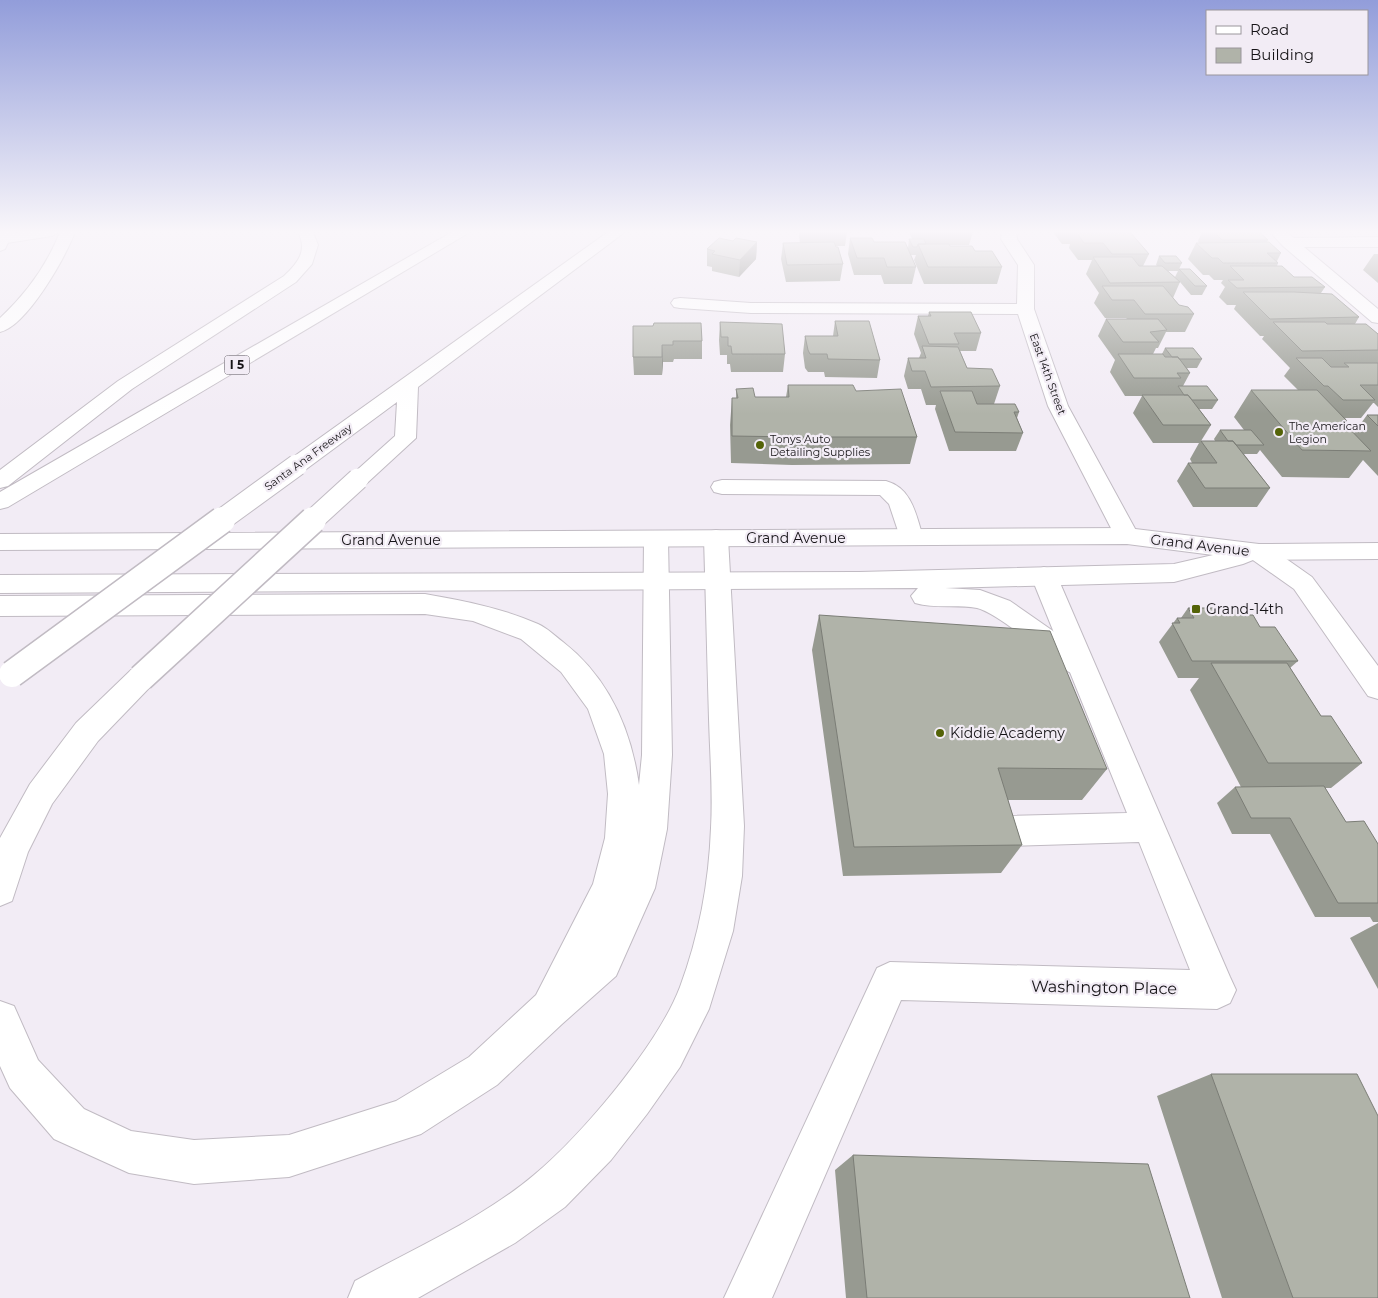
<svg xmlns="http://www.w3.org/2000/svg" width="1378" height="1298" font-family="Montserrat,sans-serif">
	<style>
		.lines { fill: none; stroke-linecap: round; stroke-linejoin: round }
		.minor-casing { stroke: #c1bbc3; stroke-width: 2 }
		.major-casing { stroke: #c1bbc3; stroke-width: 2 }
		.highway-casing { stroke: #c1bbc3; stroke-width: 2 }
		.minor { fill: #fff; fill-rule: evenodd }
		.major { fill: #fff; fill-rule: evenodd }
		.highway { fill: #fff; fill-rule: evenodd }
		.highway-bridge-far1-casing { stroke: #c1bbc3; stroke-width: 23; stroke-linecap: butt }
		.highway-bridge-casing { stroke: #c1bbc3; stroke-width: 29; stroke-linecap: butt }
		.highway-bridge-far1 { stroke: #fff; stroke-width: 21 }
		.highway-bridge { stroke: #fff; stroke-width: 26 }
		.wall { fill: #979a91 }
		.shaded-wall { fill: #7b7d76 }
		.building { fill: #b0b3a9; stroke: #7b7d76 }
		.poi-dot { fill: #546308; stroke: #f2ecf5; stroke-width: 2 }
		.labels { text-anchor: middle; stroke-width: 4.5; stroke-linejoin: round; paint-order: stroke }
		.far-street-label { font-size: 11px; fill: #161417; stroke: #f2ecf5 }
		.far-poi-label { font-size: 11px; fill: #161417; stroke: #f2ecf5; text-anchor: start }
		.shield { fill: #f2ecf5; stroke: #58555a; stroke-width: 1 }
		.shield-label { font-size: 12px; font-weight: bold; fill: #161417 }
		.street-label { font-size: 14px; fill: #161417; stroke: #f2ecf5 }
		.poi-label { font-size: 14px; fill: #161417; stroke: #f2ecf5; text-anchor: start }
		.near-street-label { font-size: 16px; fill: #161417; stroke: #f2ecf5 }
	</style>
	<rect width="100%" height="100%" fill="#f2ecf5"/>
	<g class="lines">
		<g class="minor-casing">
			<path id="minor" d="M1002,232H1016L1017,239L1034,265V309L1068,406L1139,536L1136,542L1127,544L1118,542L1115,536L1048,406L1018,314L751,313L680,308L674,307L671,303L674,299L680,298L751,303L1017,304L1018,265L1001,239Z
				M1270,232H1286L1294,238L1378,237V247H1304L1378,309V323L1372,322L1283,246Z
				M1378,424V436L1331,435L1328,431L1331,427Z
				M722,480L886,481C912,488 916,515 923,537L920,543L911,545L902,543L889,504L880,495L722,494L714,492L711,487L714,482Z
				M1259,544L1268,546L1312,577L1378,666V699L1368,696L1294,589L1250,558L1247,552L1250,546Z
				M1044,567L1053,570L1057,576L1230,977L1236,990L1230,1003L1217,1009L901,1000L772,1298H724L877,968L890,962L1190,970L1139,842L1010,846L998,842L993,831L998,820L1010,816L1127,813L1031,576L1035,570Z"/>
		</g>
		<g class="major-casing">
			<path id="major" d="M0,232H13L5,249L0,251Z
				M60,232H75C65,258 27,326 0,332V318C26,294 47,265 60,232Z
				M1127,528L1259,544L1378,543V559L1253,560L1243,564L1174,582L945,588L980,590L1010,601L1089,656L1093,664L1089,672L1079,675L1069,672C1049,657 998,613 977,608C956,604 935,609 915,603L911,596L918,588L0,593V575L859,572L1174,564L1213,555L1127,544L0,550V534Z"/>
		</g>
		<g class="highway-casing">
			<path id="highway" d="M22,232H59L52,236L0,244V236Z
				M298,232H313L318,245L312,264L296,282L132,389L8,486L0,488V470L118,381L284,276C298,263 308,250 298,232Z
				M452,232H470L8,507L0,509V492Z
				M608,232H625L418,387L416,438L366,484L358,486L350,484L347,479L395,436L397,402L305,470L297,472L289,470L286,465L289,460Z
				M716,530L725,532L728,538L744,826L742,876L733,931L709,1009L680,1067L647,1114L611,1160L565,1207L515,1243L418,1298H348L355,1281C415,1248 482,1219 534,1175C582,1135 658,1045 680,987C699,936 709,882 711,828C713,792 710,755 709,719C707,659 706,598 704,538L707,532Z
				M656,531L665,533L668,539L672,755L667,829L655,888L616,976L562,1024L497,1085L421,1134L289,1177L194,1184L129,1173L54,1139L10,1088L0,1066V1001L14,1006L38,1060L84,1109L131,1131L194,1140L289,1135L396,1101L469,1057L536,995L593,884L605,838L608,794L604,754L588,709L561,672L521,639L473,621L425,614L0,616V596L425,594C464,601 502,608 538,624C547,628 555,636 563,642C609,678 631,729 639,785L642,755L644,539L647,533Z
				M141,667L151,670L155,678L151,686L98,741L52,804L28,852L12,901L0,906V838L30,784L76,723L131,670Z"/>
		</g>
		<use href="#minor" class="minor"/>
		<use href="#major" class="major"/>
		<use href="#highway" class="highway"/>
		<g class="highway-bridge-far1-casing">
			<path id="highway-bridge-far1" d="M220,521L297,465
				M312,521L358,479"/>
		</g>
		<g class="highway-bridge-casing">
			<path id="highway-bridge" d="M12,674L222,520
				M141,678L313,520"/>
		</g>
		<use href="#highway-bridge-far1" class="highway-bridge-far1"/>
		<use href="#highway-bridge" class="highway-bridge"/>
	</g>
	<path class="wall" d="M799,232H847L845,246H835L843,264L840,281L786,282L781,259L783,243H800L799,236Z
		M909,232H973L969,245H949L950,246L975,251L1002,267L997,284H924L914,260L916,255H911L916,267L912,284H884L881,275H854L848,254L850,238L908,248L909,239H912Z
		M1053,232H1130L1149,254L1143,266H1157L1156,265L1159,256L1182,263L1178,271H1168L1175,277L1179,269L1207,286L1202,295H1191L1180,282L1173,298L1179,305L1194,314L1185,332H1166L1158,348H1156L1153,354H1162L1165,348L1202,359L1197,368H1187L1190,373L1183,386L1218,400L1212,409H1199L1211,425L1201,441H1215L1214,439L1220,430H1244L1234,417L1251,390H1298L1284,376L1290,368L1262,339L1264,336H1260L1234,309L1236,305H1227L1219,297L1225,287L1221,283L1223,280H1214L1209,275H1203L1188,259L1196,243H1199L1198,241L1202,232H1259L1268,240L1267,242L1281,253L1277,261L1278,263L1277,266L1294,277L1325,287L1321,293L1359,317L1355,324L1378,334V407L1374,403H1373L1361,418H1345L1347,421L1345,424L1354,433L1367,415H1378V476L1363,460L1349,478L1282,477L1260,450L1257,454H1244L1270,488L1257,507H1193L1177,481L1188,463H1192L1190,459L1199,443H1153L1133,413L1142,396H1125L1110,372L1115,360L1098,336L1106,319H1127L1126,318H1105L1094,303L1099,293L1086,274L1092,260H1078L1069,248L1070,244H1062Z
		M733,241L757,242L756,259L739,277L712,271V267L707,266V249Z
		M1374,254H1378V283L1363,270Z
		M929,312L981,333L976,351H960L967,368L1000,386L994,404H980L1019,412L1017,418L1023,433L1016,451H949L935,409L936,405H926L921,389H908L904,376L908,358H919L921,353L914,334L918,316H928Z
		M835,321L880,360L877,378L825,377L824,372H808L805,368L803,353L805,336H833Z
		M720,322L785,354L783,372H731L730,364H727V355H720L719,340Z
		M633,326L702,341V359H674L673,362H663L662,375H634L633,357Z
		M788,385L856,391L917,437L910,464L792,465L731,463L730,425L732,398H736V389L755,397H786Z
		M1188,608L1240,615L1260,627L1298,661L1290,668L1321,716L1362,763L1331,788H1325L1346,822L1378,844V922H1373L1370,917H1315L1270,834H1232L1217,803L1235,787H1241L1190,690L1199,678H1178L1159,642L1177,618H1181Z
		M819,615L1107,769L1082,800H1008L1022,845L1001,873L843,876L812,650Z
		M1378,923V989L1350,938Z
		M1211,1074L1378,1298H1222L1157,1096Z
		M853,1155L1190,1298H846L835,1170Z"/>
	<path class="shaded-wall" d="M757,242L756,259L739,277L740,260Z
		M662,345L663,362L662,375Z"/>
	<path class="building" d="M1076,232H1130L1149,254H1112L1103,243H1084Z
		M1214,232H1259L1268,240H1222Z
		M719,238L733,241L736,238L757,242L740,260L712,254L715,251L707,249Z
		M850,238H872L874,242H905L916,267H887L884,258H857Z
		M909,239H924L926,244H918L917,247H913Z
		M834,242L836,247H838L843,264L787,265L783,243Z
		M1269,242L1281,253H1267L1278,263H1223L1218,258H1212L1196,243Z
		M918,244H949L950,246H972L975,251H992L1002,267H928Z
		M1159,256H1176L1182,263H1165Z
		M1093,257H1132L1139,266H1162L1180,282L1110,283Z
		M1230,266H1282L1294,277H1312L1325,287L1237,288L1228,280H1244Z
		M1179,269H1190L1207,286H1195Z
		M1102,286H1163L1179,305L1188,307L1194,314H1145L1134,300H1112Z
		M1243,292H1294L1332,294L1359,317L1270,319Z
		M929,312H971L981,333H954L959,344H929L918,316H931Z
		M1106,319H1158L1167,330L1150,332L1159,342H1123Z
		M835,321H869L880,360L828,359L827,354H810L808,350L805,336H838Z
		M720,322L782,324L785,354H732L731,346H728V337H721Z
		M1273,322H1325L1327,324H1366L1378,334V350L1302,351Z
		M654,323H701L702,341H673V345H662V357H633V326H653Z
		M922,346L958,347L967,368L992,369L1000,386L931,387L925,371H912L908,358H926Z
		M1165,348H1193L1202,359H1179L1178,357H1172Z
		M1118,354H1163L1165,357H1178L1190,373H1177L1181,378H1134Z
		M1296,358H1322L1331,367H1349L1344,363H1378V385H1360L1375,400H1343L1328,386H1324Z
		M788,385H853L856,391L901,389L917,437H796L732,436V398H738L736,389L753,388L755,397H789Z
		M1178,386H1207L1218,400H1192L1188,395H1184Z
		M1251,390H1317L1347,421H1342L1371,451L1302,450Z
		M940,391H972L977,404H1015L1019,412H1014L1023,433L955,432Z
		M1142,395H1188L1211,425H1163Z
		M1367,415H1378V426Z
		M1220,430H1251L1264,445H1236L1233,441H1228Z
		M1201,441H1233L1270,488H1205L1188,463H1217Z
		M1188,608H1235L1240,615H1253L1260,627H1275L1298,661H1192L1172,623H1180L1177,618H1194Z
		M819,615L1050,631L1107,769L998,768L1022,845L854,847Z
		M1211,663H1287L1321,716H1331L1362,763H1268Z
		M1324,786L1346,822L1364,821L1378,844V903H1338L1290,818H1251L1235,787Z
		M1211,1074H1357L1378,1116V1298H1293Z
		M853,1155L1148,1164L1190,1298H867Z"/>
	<linearGradient id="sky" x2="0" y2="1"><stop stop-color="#929dda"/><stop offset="0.56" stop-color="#f9f6fa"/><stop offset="1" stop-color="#f9f6fa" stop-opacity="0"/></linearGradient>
	<rect width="1378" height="414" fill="url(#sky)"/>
	<g class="poi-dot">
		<circle cx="1279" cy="432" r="5"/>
		<circle cx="760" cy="445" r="5"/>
		<rect x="1191" y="604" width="10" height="10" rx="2.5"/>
		<circle cx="940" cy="733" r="5"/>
	</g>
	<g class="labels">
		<g class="far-street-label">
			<text transform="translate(1048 374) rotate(70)" y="4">East 14th Street</text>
			<text transform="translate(308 457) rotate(-36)" y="4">Santa Ana Freeway</text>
		</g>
		<g class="far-poi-label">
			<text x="1289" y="430">The American<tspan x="1289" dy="13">Legion</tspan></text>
			<text x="770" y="443">Tonys Auto<tspan x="770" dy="13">Detailing Supplies</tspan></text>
		</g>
		<rect class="shield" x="224.5" y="355.5" width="25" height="19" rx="4"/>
		<g class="shield-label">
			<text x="237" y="369">I 5</text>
		</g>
		<g class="street-label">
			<text x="796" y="543">Grand Avenue</text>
			<text x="391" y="545">Grand Avenue</text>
			<text transform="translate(1200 545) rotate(7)" y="5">Grand Avenue</text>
		</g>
		<g class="poi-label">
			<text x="1206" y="614">Grand-14th</text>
			<text x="950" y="738">Kiddie Academy</text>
		</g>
		<g class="near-street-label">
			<text transform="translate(1104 987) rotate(1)" y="6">Washington Place</text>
		</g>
	</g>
	<rect x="1206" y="10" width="162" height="65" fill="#f2ecf5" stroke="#9a969c"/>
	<rect x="1216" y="26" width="25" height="8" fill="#ffffff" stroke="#9a969c"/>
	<text x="1250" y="35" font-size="15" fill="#161417">Road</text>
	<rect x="1216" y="48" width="25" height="15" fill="#b0b3a9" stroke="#9a969c"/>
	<text x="1250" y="60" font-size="15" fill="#161417">Building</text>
</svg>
